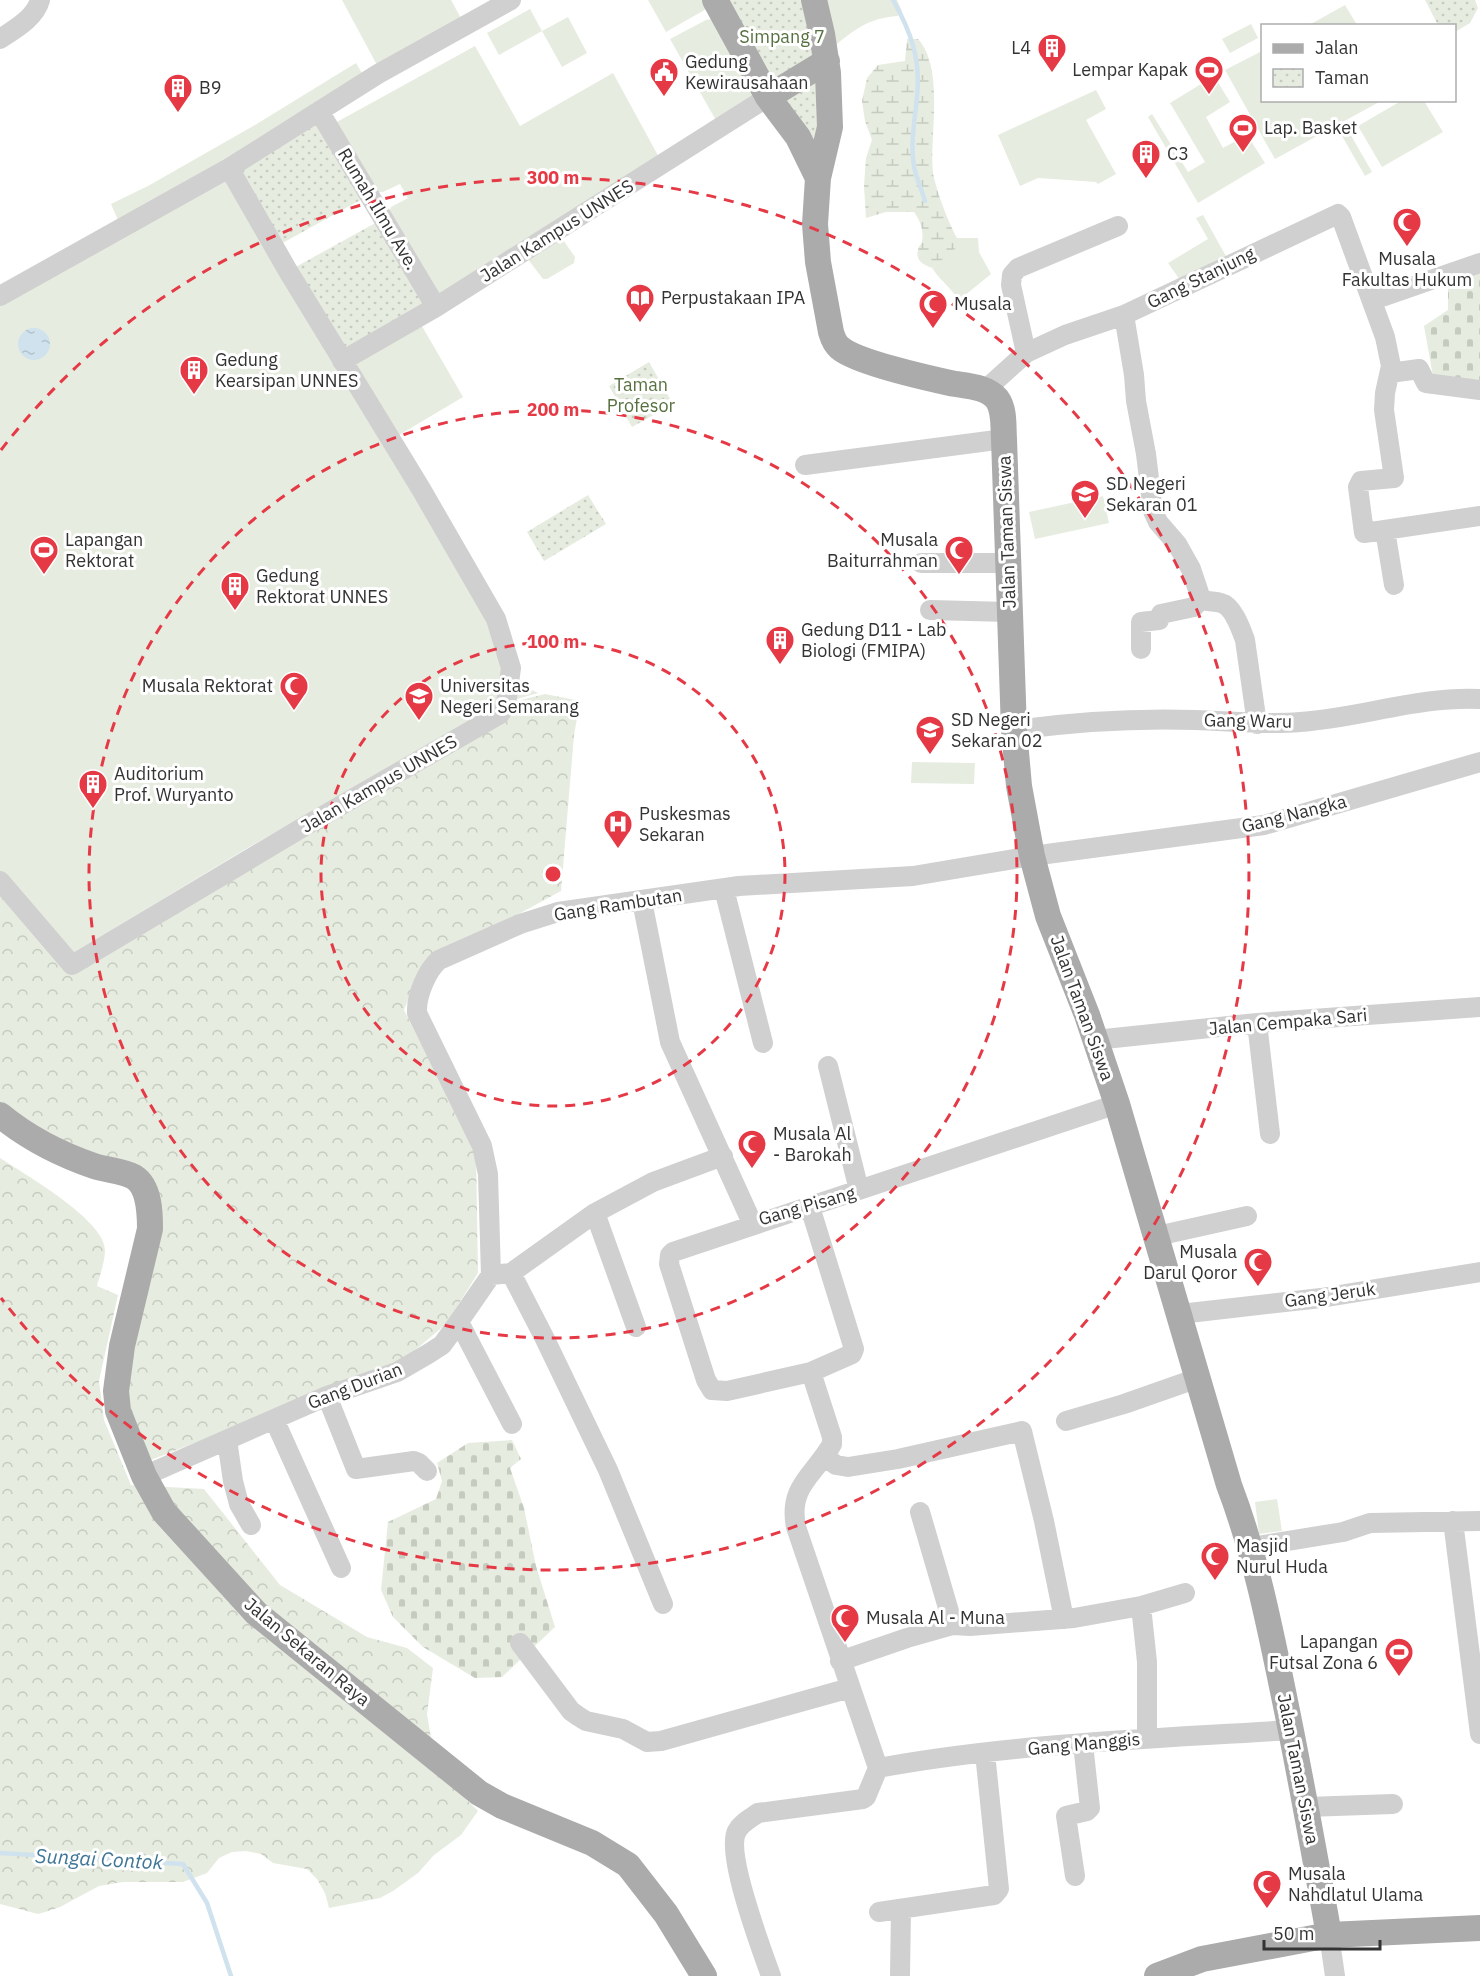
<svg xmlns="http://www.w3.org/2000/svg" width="1480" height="1976" font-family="'IBM Plex Sans',sans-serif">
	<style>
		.grass { fill: #e6ecdf }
		.forest { fill: url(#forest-crowns) }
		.wetland { fill: url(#wetland-marsh) }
		.cemetery { fill: url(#cemetery-stones) }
		.park { fill: url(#park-dots) }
		.water { fill: url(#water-ripples) }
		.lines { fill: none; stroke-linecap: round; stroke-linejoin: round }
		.stream { stroke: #cfe2ee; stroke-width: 4.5 }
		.minor { stroke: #d0d0d0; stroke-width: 20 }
		.major { stroke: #ababab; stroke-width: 26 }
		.ring { fill: none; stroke: #e63946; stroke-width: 3; stroke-dasharray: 10 8 }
		.labels { text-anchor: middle; stroke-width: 6; stroke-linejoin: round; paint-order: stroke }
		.park-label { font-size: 18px; fill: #56703f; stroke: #fff }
		.poi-label { font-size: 18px; fill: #333; stroke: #fff; text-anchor: start }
		.street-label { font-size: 18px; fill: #333; stroke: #fff }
		.water-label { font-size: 20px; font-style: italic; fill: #3f7597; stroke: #fff }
		.centre { fill: #e63946; stroke: #fff; stroke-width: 3 }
		.ring-label { font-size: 18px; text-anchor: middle; font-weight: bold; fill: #e63946; stroke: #fff; stroke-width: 6; stroke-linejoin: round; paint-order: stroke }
	</style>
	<defs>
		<pattern id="forest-crowns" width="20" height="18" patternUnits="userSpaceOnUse" patternTransform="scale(1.5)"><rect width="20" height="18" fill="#e6ecdf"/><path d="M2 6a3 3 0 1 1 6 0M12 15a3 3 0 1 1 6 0" fill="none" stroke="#c6cbc0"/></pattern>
		<pattern id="wetland-marsh" width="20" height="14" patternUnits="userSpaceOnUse" patternTransform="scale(1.5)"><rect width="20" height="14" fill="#e6ecdf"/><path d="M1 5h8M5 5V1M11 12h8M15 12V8" fill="none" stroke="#c6cbc0"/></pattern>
		<pattern id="cemetery-stones" width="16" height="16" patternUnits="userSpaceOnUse" patternTransform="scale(1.5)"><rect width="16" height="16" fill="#e6ecdf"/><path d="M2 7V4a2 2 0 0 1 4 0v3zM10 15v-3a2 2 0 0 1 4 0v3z" fill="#c6cbc0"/></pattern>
		<pattern id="park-dots" width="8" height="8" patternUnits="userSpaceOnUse" patternTransform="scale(1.5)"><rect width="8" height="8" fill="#e6ecdf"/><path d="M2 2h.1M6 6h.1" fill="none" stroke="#c6cbc0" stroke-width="1.8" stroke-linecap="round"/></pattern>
		<pattern id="water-ripples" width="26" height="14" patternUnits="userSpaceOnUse" patternTransform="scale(1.5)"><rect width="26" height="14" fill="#cfe2ee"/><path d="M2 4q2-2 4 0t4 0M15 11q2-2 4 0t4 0" fill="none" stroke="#b2c2cd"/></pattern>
	</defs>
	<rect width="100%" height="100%" fill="#fff"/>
	<path class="grass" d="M342,0H451L462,20L377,65Z
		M648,0H707L708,8L666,32Z
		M820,0H897L902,11L898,16C868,18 854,30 832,48Z
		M1345,5L1357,25H1308L1311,24Z
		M530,9L542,31L568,17L587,53L562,67L542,31L499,55L487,33Z
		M712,19L759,92L718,124L670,39L706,20Z
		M1251,24L1258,38L1230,53L1222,39Z
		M475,46L520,126L613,73L661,161L441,298L388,216L391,207L408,198L400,184L383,192H374L335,123Z
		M1262,51V100L1381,101L1275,159L1225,70Z
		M356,63L362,73L223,160L118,220L111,204L148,186L255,125Z
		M1214,76L1230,102L1206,117L1223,148L1247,135L1265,163L1198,203L1148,117L1152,114L1188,172L1205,162L1170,103Z
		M1096,90L1106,109L1086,120L1116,174L1098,184L1096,182L1038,178L1020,186L998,135Z
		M1401,101H1424L1443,132L1382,167L1358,126Z
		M1349,132L1372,172L1365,176L1342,136Z
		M228,175L492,622L506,666L497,707L249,847L78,950L72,956L0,873V301Z
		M1203,215L1227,258L1180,280L1168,263L1208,239L1196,218Z
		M561,237L575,257L574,263L547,279H543L527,258Z
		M957,238H978L979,252L991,274L959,300C951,288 940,280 932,268L956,247Z
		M419,321L463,397L394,438L348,362Z
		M1103,496L1109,523L1035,539L1029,512Z
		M513,674L520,684L538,693L517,699L508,706Z
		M912,762L975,763L974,784L911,783Z
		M1277,1499L1282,1531L1259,1534L1255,1502Z"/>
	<path class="forest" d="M545,694L580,701L574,735L561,891L421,967L404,1010L476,1153L478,1273L446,1324L400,1363L143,1463L119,1392L147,1185L65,1149L0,1106V886L71,970L503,716L517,701Z
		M0,1158C24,1174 105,1220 105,1250C105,1261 100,1275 97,1286L118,1295L99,1381L104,1420L131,1485L204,1489L280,1585L367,1637L407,1648L433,1668L427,1714L436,1769L478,1811L461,1835L434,1855L418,1873L393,1891L380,1898L329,1908L325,1893L317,1879L307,1869L273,1863L261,1854L246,1851L232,1852L219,1858L207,1873L183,1882H123L99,1886L60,1907L45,1912L38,1914L0,1904Z"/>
	<path class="wetland" d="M907,39H918C945,69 929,136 933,172C935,188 949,224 957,238V247L932,268C924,265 915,261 918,250C919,244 921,247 922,241C924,231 920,220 914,212H886L866,218L864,186L866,158L872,140L865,121L862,101L867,78L878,65L905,61Z"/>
	<path class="cemetery" d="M1480,273V388L1434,382L1424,326L1448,310V280Z
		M512,1440L521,1459L510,1468L524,1508L536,1566L555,1627L502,1677L475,1678L423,1647L393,1617L381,1590L388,1522L436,1499L442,1481L437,1463L468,1443Z"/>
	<path class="park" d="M719,0H810L820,54L771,86Z
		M1425,0H1475L1478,8L1470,23L1455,32L1454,26L1438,25Z
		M822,69L818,164L776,97Z
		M318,119L364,198L279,245L236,170Z
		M379,221L429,306L344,355L292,269Z
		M649,362L673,404L632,427L609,386Z
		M588,495L606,524L544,561L527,532Z"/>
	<path class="water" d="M18 344a16 16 0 1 1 32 0a16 16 0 1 1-32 0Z"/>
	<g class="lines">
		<path class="stream" d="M893,0C911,32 921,59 917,97C915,119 910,144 914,166C916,178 922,190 925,201
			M0,1853L183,1864L207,1903L231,1976"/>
		<path class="minor" d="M0,39C15,29 35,18 40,0
			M319,111L436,307
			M0,296L229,168L378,74L511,0
			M1373,300L1480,263
			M1124,315L1134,375L1136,401L1146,454L1153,511L1158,522L1177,544L1191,569L1201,599C1207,602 1214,601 1221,603C1233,606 1241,629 1245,640L1257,724
			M1026,353L1011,285L1012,275L1018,268L1118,226
			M342,361L436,307L768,97
			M1390,373L1419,369L1426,383L1480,390
			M985,390L1026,353L1065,335L1124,315L1338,214L1341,217L1385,337L1391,366L1385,393L1384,410L1394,478L1361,481L1358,487L1364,533L1480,516
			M805,465L1004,439
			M1385,530L1394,585
			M921,563H1007
			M930,610L1009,612
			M1141,649V622L1159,620L1161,614L1194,607L1201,599
			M1014,730C1074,722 1135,718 1195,720C1231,721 1264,725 1300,722C1360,718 1419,696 1480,699
			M0,881L72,965L300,829L500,714L506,704L511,668L496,619L421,489L288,271L229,168
			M724,889L763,1043
			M642,901L670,1042L753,1225
			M1257,1023L1270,1134
			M1095,1040L1257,1023L1480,1007
			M828,1066L859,1190
			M595,1213L636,1327
			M1157,1236L1247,1216
			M511,1273L544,1337L608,1470L663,1604
			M491,1275L488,1174L482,1146L417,1013C416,996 427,970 439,960L520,924L558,912L739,886L913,876L1032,856L1264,825L1480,762
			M1180,1314L1321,1298L1480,1272
			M459,1322L512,1424
			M811,1372L727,1391L712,1390L706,1380L669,1264L670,1255L673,1252L1117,1104
			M327,1396L356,1469L414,1461L419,1463L427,1471
			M274,1419L341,1568
			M1066,1421L1124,1404L1198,1378
			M227,1440L233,1481L239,1504L251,1525
			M824,1456L836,1465L848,1467L898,1459L1022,1431L1044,1521L1064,1619
			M144,1476L327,1396L397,1372L428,1354L442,1345L453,1330L491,1275L511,1273L595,1213L653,1182L723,1156
			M920,1512L953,1625
			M1453,1521L1480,1734
			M1251,1547L1343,1532L1370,1523L1480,1521
			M1141,1606L1147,1662V1739
			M520,1643L571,1711L578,1716L586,1721L623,1729L647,1742L661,1741L850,1688
			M840,1661L907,1638L953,1625L970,1626L1074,1618L1141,1606L1185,1593
			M878,1768C1014,1743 1153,1739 1291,1730
			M1307,1807L1393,1804
			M1075,1876L1066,1816L1087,1811L1090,1808L1083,1744
			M879,1912L994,1895L999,1889L985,1753
			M1329,1935L1335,1976
			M771,1976C762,1951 725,1852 737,1831C741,1823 751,1818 758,1813L863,1799L866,1797L878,1768L796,1527C788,1486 814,1476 832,1444V1437L811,1372L852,1354L854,1349L810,1207
			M900,1976L901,1909"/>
		<path class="major" d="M715,0L768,97L798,137L818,178
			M814,0L822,34L828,73L830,127L818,178L815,224L818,262L831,332C833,339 835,344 840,348C856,362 927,378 950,383C965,386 986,386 997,399C1005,410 1003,426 1004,439L1014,730L1019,786L1032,856L1048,916L1087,1015L1117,1104L1229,1485C1256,1556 1270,1628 1285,1701C1301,1779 1315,1857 1329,1935
			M768,97L827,61
			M0,1115C28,1138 59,1154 94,1166C106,1170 123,1171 134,1177C150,1187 150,1214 150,1229L122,1346L116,1391L118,1411L144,1476L164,1512L256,1613L479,1793L502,1806L592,1843L628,1865L666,1914L704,1976
			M1157,1976L1202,1959L1329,1935L1480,1928"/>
	</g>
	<g class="ring">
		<circle cx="553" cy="874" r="232"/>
		<circle cx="553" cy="874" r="464"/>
		<path d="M1 450A696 696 0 1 1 1 1298"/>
	</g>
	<defs>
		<g id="building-pin" transform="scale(1.5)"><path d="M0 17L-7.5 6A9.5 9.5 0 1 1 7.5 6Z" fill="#e63946" stroke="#fff"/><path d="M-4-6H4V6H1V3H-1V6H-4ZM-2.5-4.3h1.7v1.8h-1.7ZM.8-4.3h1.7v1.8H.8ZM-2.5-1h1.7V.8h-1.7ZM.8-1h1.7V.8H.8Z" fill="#fff"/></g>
		<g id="stadium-pin" transform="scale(1.5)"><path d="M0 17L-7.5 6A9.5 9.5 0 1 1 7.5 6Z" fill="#e63946" stroke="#fff"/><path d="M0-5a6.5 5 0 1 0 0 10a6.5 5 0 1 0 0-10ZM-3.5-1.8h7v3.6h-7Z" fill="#fff"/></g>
		<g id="civic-pin" transform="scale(1.5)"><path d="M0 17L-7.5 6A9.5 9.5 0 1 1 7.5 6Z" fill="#e63946" stroke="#fff"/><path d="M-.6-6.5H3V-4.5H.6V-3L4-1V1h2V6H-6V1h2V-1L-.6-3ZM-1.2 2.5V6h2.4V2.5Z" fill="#fff"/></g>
		<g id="mosque-pin" transform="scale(1.5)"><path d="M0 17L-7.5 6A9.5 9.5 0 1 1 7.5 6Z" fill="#e63946" stroke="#fff"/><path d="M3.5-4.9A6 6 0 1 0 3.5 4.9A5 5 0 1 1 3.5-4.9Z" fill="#fff"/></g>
		<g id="library-pin" transform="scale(1.5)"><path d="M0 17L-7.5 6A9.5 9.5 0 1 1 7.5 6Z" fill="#e63946" stroke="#fff"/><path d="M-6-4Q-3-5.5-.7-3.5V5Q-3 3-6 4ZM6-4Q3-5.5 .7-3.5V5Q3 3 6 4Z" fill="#fff"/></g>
		<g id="school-pin" transform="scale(1.5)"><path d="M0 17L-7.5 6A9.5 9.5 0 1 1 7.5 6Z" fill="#e63946" stroke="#fff"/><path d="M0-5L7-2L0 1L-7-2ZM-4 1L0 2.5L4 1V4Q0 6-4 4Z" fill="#fff"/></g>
		<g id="university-pin" transform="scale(1.5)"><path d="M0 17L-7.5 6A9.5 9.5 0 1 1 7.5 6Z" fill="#e63946" stroke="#fff"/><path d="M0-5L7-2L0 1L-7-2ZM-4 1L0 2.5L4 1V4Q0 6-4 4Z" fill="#fff"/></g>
		<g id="hospital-pin" transform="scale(1.5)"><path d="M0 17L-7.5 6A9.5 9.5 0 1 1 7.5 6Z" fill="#e63946" stroke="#fff"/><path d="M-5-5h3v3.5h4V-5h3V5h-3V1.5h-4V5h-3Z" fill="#fff"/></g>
	</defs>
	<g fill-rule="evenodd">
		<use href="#building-pin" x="1052" y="48"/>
		<use href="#stadium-pin" x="1209" y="70"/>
		<use href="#civic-pin" x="664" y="72"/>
		<use href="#building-pin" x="178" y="88"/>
		<use href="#stadium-pin" x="1243" y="128"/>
		<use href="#building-pin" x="1146" y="154"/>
		<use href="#mosque-pin" x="1407" y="222"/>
		<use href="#library-pin" x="640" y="298"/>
		<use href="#mosque-pin" x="933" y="304"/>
		<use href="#building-pin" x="194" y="370"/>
		<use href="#school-pin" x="1085" y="494"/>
		<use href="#stadium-pin" x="44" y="550"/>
		<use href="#mosque-pin" x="959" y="550"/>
		<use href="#building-pin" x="235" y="586"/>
		<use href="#building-pin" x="780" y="640"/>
		<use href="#mosque-pin" x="294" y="686"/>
		<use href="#university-pin" x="419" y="696"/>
		<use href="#school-pin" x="930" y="730"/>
		<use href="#building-pin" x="93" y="784"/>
		<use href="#hospital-pin" x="618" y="824"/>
		<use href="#mosque-pin" x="752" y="1144"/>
		<use href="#mosque-pin" x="1258" y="1262"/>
		<use href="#mosque-pin" x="1215" y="1556"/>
		<use href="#mosque-pin" x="845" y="1618"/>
		<use href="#stadium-pin" x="1399" y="1652"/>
		<use href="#mosque-pin" x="1267" y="1884"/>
	</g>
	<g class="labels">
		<g class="park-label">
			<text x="782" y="43">Simpang 7</text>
			<text x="641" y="391">Taman<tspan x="641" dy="21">Profesor</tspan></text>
		</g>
		<g class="poi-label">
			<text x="1031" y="54" text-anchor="end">L4</text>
			<text x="685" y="68">Gedung<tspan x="685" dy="21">Kewirausahaan</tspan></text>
			<text x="1188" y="76" text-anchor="end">Lempar Kapak</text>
			<text x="199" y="94">B9</text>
			<text x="1264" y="134">Lap. Basket</text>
			<text x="1167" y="160">C3</text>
			<text x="1407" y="265" text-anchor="middle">Musala<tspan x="1407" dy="21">Fakultas Hukum</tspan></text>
			<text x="661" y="304">Perpustakaan IPA</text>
			<text x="954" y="310">Musala</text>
			<text x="215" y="366">Gedung<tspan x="215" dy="21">Kearsipan UNNES</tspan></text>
			<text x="1106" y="490">SD Negeri<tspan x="1106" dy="21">Sekaran 01</tspan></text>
			<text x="65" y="546">Lapangan<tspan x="65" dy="21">Rektorat</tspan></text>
			<text x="938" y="546" text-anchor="end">Musala<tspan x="938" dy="21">Baiturrahman</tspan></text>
			<text x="256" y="582">Gedung<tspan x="256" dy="21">Rektorat UNNES</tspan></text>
			<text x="801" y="636">Gedung D11 - Lab<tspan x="801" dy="21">Biologi (FMIPA)</tspan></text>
			<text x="273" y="692" text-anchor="end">Musala Rektorat</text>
			<text x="440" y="692">Universitas<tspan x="440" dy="21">Negeri Semarang</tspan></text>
			<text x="951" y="726">SD Negeri<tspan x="951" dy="21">Sekaran 02</tspan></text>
			<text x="114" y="780">Auditorium<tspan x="114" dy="21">Prof. Wuryanto</tspan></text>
			<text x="639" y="820">Puskesmas<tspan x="639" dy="21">Sekaran</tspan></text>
			<text x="773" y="1140">Musala Al<tspan x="773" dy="21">- Barokah</tspan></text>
			<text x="1237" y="1258" text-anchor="end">Musala<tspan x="1237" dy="21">Darul Qoror</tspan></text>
			<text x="1236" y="1552">Masjid<tspan x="1236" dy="21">Nurul Huda</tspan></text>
			<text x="866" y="1624">Musala Al - Muna</text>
			<text x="1378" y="1648" text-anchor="end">Lapangan<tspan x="1378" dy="21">Futsal Zona 6</tspan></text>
			<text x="1288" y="1880">Musala<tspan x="1288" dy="21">Nahdlatul Ulama</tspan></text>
		</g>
		<g class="street-label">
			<text transform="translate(378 209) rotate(59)" y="6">Rumah Ilmu Ave.</text>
			<text transform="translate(557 231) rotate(-32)" y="6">Jalan Kampus UNNES</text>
			<text transform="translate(1201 278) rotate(-26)" y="6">Gang Stanjung</text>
			<text transform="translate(1007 532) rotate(-92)" y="6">Jalan Taman Siswa</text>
			<text transform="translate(1248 721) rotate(1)" y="6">Gang Waru</text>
			<text transform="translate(379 784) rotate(-30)" y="6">Jalan Kampus UNNES</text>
			<text transform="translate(1294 814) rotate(-14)" y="6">Gang Nangka</text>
			<text transform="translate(618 905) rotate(-9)" y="6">Gang Rambutan</text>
			<text transform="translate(1082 1008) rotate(70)" y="6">Jalan Taman Siswa</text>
			<text transform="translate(1288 1022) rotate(-5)" y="6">Jalan Cempaka Sari</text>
			<text transform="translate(807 1206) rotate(-16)" y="6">Gang Pisang</text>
			<text transform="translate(1330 1295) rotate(-8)" y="6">Gang Jeruk</text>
			<text transform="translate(355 1386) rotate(-21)" y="6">Gang Durian</text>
			<text transform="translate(307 1652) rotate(40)" y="6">Jalan Sekaran Raya</text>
			<text transform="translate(1084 1744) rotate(-5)" y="6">Gang Manggis</text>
			<text transform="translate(1298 1769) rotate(79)" y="6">Jalan Taman Siswa</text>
		</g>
		<g class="water-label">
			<text transform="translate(99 1859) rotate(3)" y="7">Sungai Contok</text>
		</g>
	</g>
	<circle cx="553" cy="874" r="9" class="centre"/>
	<g class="ring-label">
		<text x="553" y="184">300 m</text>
		<text x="553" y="416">200 m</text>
		<text x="553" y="648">100 m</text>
	</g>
	<rect x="1261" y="24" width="195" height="78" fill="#ffffff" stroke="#adadad" stroke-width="1.5"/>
	<rect x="1273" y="44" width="30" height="9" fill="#ababab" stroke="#adadad" stroke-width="1.5"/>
	<text x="1315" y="54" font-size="18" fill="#333333">Jalan</text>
	<rect x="1273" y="69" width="30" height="18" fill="url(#park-dots)" stroke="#adadad" stroke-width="1.5"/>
	<text x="1315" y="84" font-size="18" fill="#333333">Taman</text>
	<path d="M1264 1940v9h116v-9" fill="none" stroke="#333333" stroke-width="3"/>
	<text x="1273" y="1940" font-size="18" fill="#333333" stroke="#ffffff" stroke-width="4.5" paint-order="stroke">50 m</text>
</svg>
